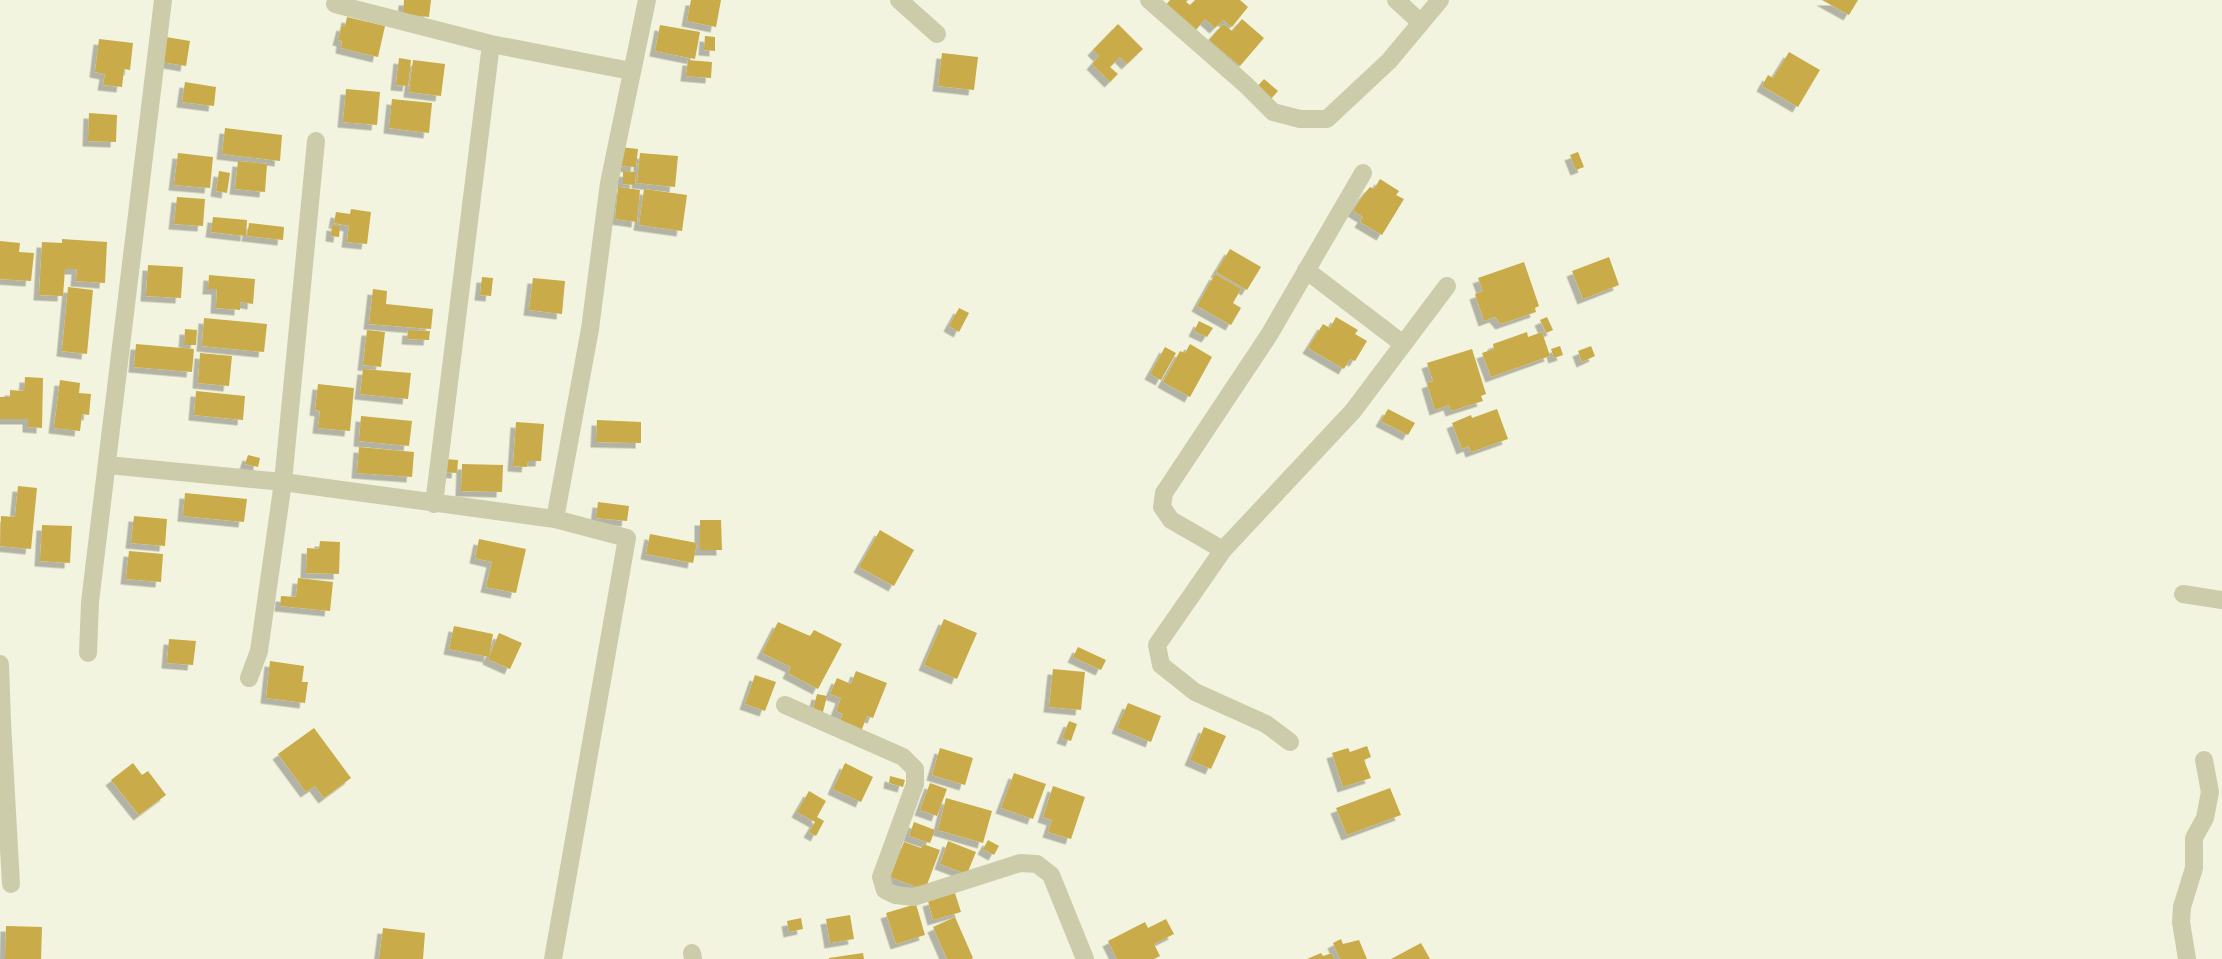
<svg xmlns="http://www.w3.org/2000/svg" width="2222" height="959" font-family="Mulish,sans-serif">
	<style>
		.building { fill: #c9ab48; filter: url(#shadow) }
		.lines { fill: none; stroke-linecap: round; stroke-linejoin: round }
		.minor { stroke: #cdccaa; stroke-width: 18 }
	</style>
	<defs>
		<filter id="shadow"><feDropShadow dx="-5.5" dy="5.5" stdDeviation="0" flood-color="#0004"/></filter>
	</defs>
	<rect width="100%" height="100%" fill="#f3f4df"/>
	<path class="building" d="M404,0H431L429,17L403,14Z
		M691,0H721L716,27L687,21Z
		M1170,0H1188L1186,2L1190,5L1195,0H1240L1248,7L1232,27L1223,20L1215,28L1205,19L1196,30L1166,5Z
		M1822,0H1858L1849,15Z
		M347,17L385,26L378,57L341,48L342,41L338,40L342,25L345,26Z
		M1242,19L1264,38L1240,66L1209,40L1223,24L1232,31Z
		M1118,24L1143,49L1127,64L1120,57L1110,67L1118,74L1110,82L1092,64L1099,56L1093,50Z
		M660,25L700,32L695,59L655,51Z
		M705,36L715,37V51L704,50Z
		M166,37L190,41L186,66L162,62Z
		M99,39L133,43L130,70L124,69L122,87L103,85L105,74L95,72Z
		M1789,52L1820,70L1798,107L1762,86L1768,75L1773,78Z
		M942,53L978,57L974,90L938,86Z
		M399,58L411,60L408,86L396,85Z
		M413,60L445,64L441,96L409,92Z
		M688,60L712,62L711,78L686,76Z
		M1264,79L1278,91L1270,100L1256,88Z
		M185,82L216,87L214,106L182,102Z
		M346,89L380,92L377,125L343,122Z
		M392,99L432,103L429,133L389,128Z
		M89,113L117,115L116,142L88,141Z
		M225,128L282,135L280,161L222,154Z
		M619,147L638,149L636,167L617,166Z
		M1578,152L1584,167L1576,170L1570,155Z
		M178,153L213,157L210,188L174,185Z
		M640,153L678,156L675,187L637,183Z
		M238,161L267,164L265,192L235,189Z
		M219,171L230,173L227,193L216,191Z
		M623,171L636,172L635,185L623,184Z
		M1380,179L1399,191L1396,195L1404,199L1382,235L1360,222L1363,217L1353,211L1364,194L1370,187L1374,189Z
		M618,187L640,190L637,222L615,219Z
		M644,189L687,195L682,231L639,225Z
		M177,197L205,199L203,226L174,224Z
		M351,209L371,212L367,244L347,242L349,226L334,223L336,212L350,214Z
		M213,217L247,220L246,236L211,232Z
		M249,223L284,227L283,240L247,236Z
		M332,225L340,226L339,237L331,236Z
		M62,239L107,242L105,283L76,281L77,269H65L63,296L39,295L42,242L62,243Z
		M0,241L20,243L19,252L34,253L31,281L0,279Z
		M1230,249L1261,267L1247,290L1216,272Z
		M1609,257L1619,285L1583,299L1572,271Z
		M1524,262L1539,306L1535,308L1536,312L1501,324L1495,317L1484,321L1475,294L1483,291L1478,278Z
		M148,265L183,267L181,298L146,296Z
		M1215,274L1241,289L1233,303L1241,308L1231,325L1197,306Z
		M209,275L255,279L253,304L240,302V310L216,308L217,289H208Z
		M482,277L493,278L491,296L480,295Z
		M533,278L565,281L562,314L529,310Z
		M68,287L93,290L87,354L62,351Z
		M373,289L387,291L386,304L433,309L431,329L369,324Z
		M959,308L969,313L959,332L949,326Z
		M1336,317L1358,330L1355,334L1367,341L1355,361L1350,359L1344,369L1308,348L1323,324L1330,328Z
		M1547,317L1553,330L1546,333L1540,320Z
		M204,318L267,324L264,352L202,346Z
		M1199,321L1213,328L1207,337L1194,331Z
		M185,329L197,330L196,345H184Z
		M367,330L385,332L381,367L363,365Z
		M408,330L430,331L429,340L407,339Z
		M1527,332L1528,337L1542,332L1550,356L1491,377L1482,353L1494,349L1493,344Z
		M136,344L194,349L192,372L134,367Z
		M1190,344L1212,357L1190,397L1163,382L1180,351L1185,353Z
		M1560,346L1563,355L1554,358L1551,349Z
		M1591,346L1595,356L1582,362L1578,351Z
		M1165,347L1176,353L1161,380L1150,374Z
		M1472,349L1486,394L1481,396L1483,401L1451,411L1449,405L1435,410L1427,383L1433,381L1427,363Z
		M200,353L232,356L229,386L198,383Z
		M363,369L411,373L408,399L360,394Z
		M25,377L43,378L42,428L28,427V419H0V397H10V390L24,391Z
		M60,380L80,383L79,393L91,394L89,415L82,414L80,431L54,428Z
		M318,384L354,388L350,431L318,428L320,411L315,410Z
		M196,391L245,396L243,420L194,415Z
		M1388,409L1415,423L1408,435L1381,421Z
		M1497,409L1508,439L1471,452L1469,446L1462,449L1452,423L1471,415L1472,418Z
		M361,416L412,421L409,446L359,441Z
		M597,420L641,422V443L596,442Z
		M516,422L544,424L541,461H528L527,467L513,466Z
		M359,447L414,452L412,477L357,473Z
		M248,455L260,458L258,467L245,464Z
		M445,459L458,460L457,473L443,472Z
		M462,464L503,465L502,492L461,491Z
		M18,486L37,488L31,549L0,546L1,516L15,517Z
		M185,493L247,499L244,522L183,516Z
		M598,502L629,506L627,521L596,518Z
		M134,516L167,519L165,546L131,543Z
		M700,520H721L722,550H700Z
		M42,525L72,526L70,563L40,561Z
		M880,530L914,550L894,586L859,567Z
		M650,534L697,543L693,563L646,554Z
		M479,539L526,549L516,593L486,587L492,562L475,558Z
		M320,541L340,542L339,574L306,573L307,548L319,549Z
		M129,551L163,554L161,582L126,579Z
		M298,578L333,582L330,611L280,606L281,596L296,597Z
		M944,619L977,633L957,679L924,665Z
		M778,622L810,636L814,630L842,644L818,689L788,673L791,667L762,653Z
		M454,626L493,634L489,657L449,649Z
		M499,633L522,643L510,669L488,659Z
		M169,639L196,641L193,665L167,663Z
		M1078,647L1106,660L1101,670L1073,657Z
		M270,661L304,666L302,682H308L305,703L266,698Z
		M1053,669L1085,672L1081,710L1049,707Z
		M856,671L887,683L873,718L867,716L860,734L838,726L843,714L836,711L841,698L830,694L837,678L851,684Z
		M755,675L776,682L765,711L745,704Z
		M817,694L827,696L822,716L812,713Z
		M1128,703L1161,716L1151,742L1117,728Z
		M1069,721L1077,724L1071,741L1062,738Z
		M1204,727L1226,736L1211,769L1190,760Z
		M314,728L351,778L324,798L315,786L306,792L278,754Z
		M1367,746L1371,757L1364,760L1371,778L1343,787L1332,753L1348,748L1350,752Z
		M940,748L973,758L965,785L932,775Z
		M133,763L142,775L148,771L166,795L139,815L111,780Z
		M845,763L873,777L861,802L833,789Z
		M1014,773L1046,784L1033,819L1001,808Z
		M890,776L905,780L903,787L889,783Z
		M930,783L947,789L937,816L920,810Z
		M1053,786L1085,797L1071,839L1048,832L1052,820L1043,817Z
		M1390,788L1401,815L1347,835L1336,808Z
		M809,791L826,801L817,817L824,821L816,836L809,832L815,822L797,812Z
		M946,798L992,811L983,843L938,830Z
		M914,822L935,830L930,843L909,836Z
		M988,840L999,846L994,855L983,849Z
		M948,841L976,852L967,874L940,864Z
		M904,842L921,848L923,844L940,850L925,890L890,877Z
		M955,893L961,912L933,920L928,901Z
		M916,904L925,935L896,944L886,913Z
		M850,915L854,939L830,943L826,919Z
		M955,917L973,958L971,959H947L933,927Z
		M801,918L803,929L789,932L787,921Z
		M1166,919L1174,934L1154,944L1160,956L1154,959H1117L1108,941L1145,922L1148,928Z
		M6,926L42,927L41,959H5Z
		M383,928L425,933L423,959H379Z
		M1341,939L1343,944L1359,940L1367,959H1340L1333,943Z
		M1421,943L1430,959H1391Z
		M863,953L864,959H829V958Z
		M1321,953L1323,956L1332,953L1334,959H1307Z"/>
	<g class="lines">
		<path class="minor" d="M899,0L937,34
			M1149,0L1246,85L1273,112L1300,119H1327L1389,61L1440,0
			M1396,0L1421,23
			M335,4L491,44L631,71
			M1306,270L1403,344
			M108,465L283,482L555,519L590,329L609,183L647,0
			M434,504L491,44
			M1223,550L1171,520L1162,507L1164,493L1269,335L1363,173
			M2183,594L2222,600
			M88,653L90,602L163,0
			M0,664L2,722H0
			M249,678L259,651L283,482L316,141
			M785,705L903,757L915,769V784L881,877L885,890L895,895L914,897L1020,863L1037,864L1051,875L1085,959
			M2,722L11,884
			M1290,742L1266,724L1195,692L1161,665L1157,645L1223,550L1353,411L1447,286
			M692,953L693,959
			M553,959L627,538L555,519
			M2187,959L2181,922L2182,907L2194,868V838L2205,818L2210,792L2204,760"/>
	</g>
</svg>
